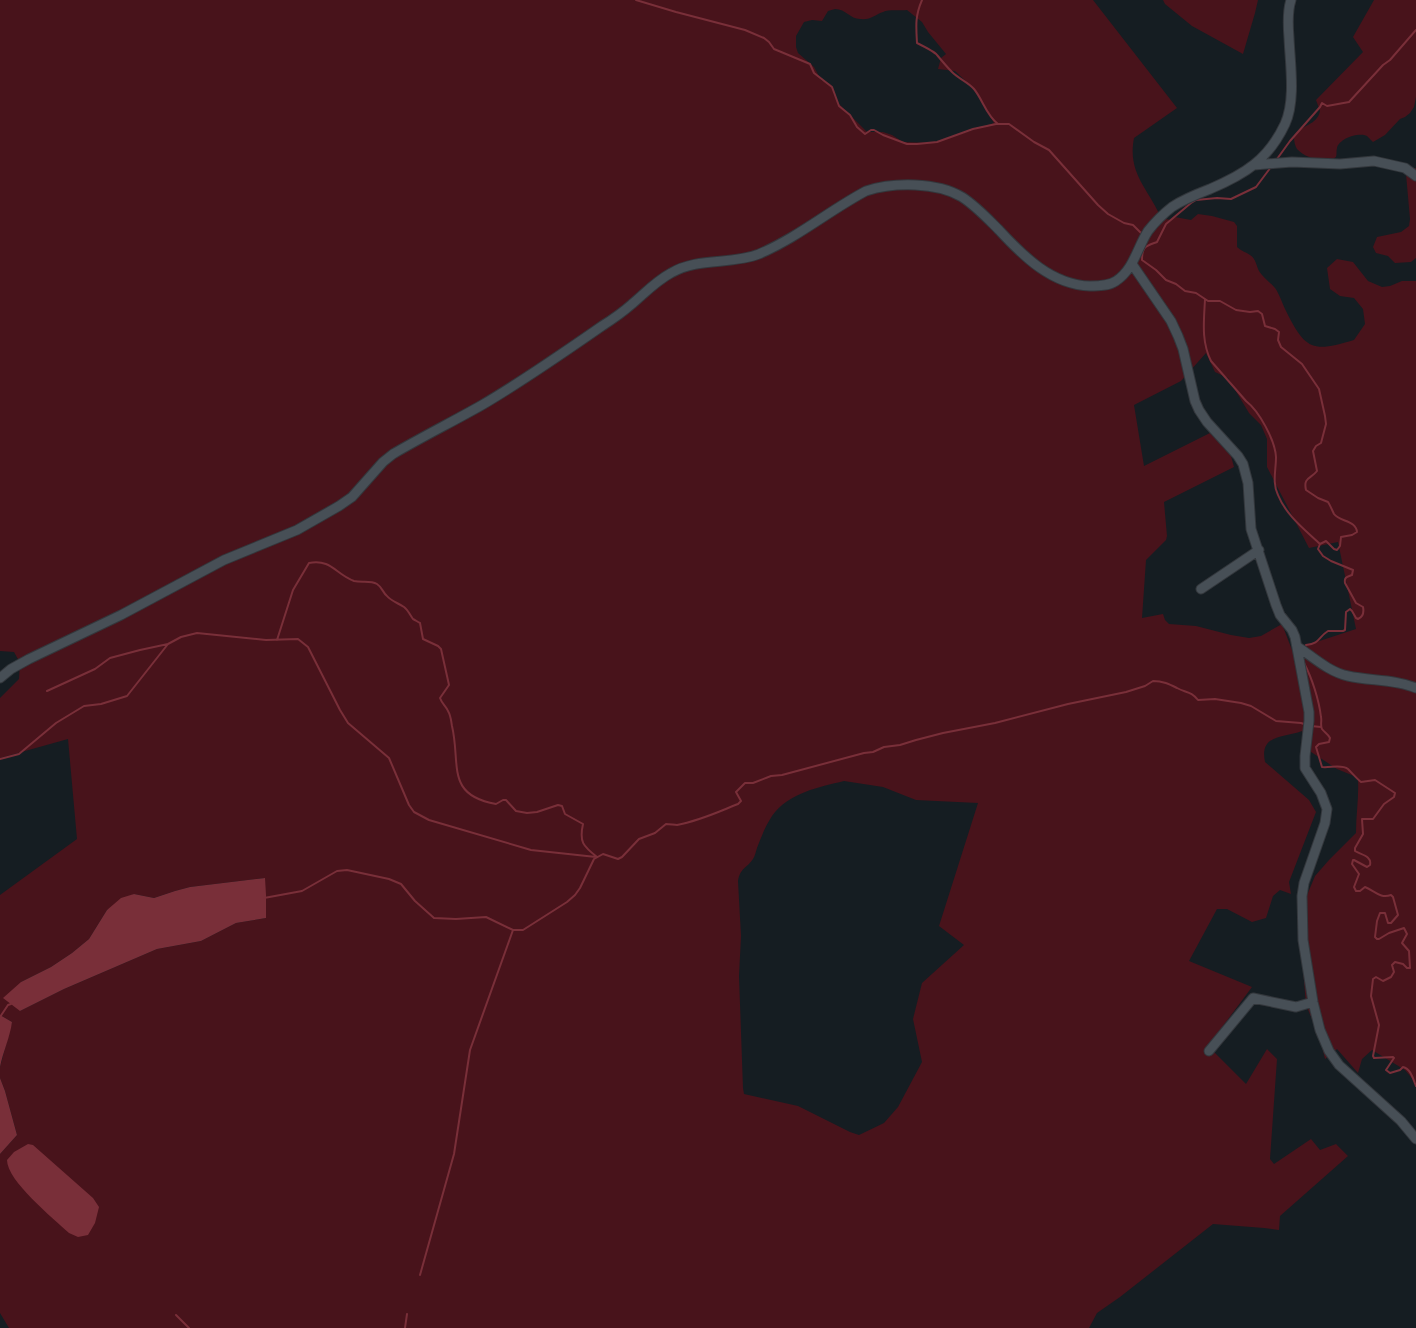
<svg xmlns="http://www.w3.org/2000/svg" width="1416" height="1328" font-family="Arial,sans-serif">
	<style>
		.green { fill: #48131b; fill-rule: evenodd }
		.water { fill: #792f39 }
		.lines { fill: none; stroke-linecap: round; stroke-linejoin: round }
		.stream { stroke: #792f39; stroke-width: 2 }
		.minor-casing { stroke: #33373c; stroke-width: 11 }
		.minor { stroke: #474f56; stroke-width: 9 }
	</style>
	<rect width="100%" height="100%" fill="#151d22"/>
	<path class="green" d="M0,0H1093L1177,108L1134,138C1127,174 1149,189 1161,218L1171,220L1175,217L1191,220L1198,214L1212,216L1234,222L1237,226V247C1241,251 1246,252 1250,255C1256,259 1256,265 1259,271C1263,278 1273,284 1277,291C1281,298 1283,306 1287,313C1306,351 1314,352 1354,340L1365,324L1363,309L1354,298L1340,296L1330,289L1327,268L1337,259L1353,262L1368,281L1382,287L1390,286L1402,281H1416V1083L1405,1070L1372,1050L1362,1059L1358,1073L1337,1049L1325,1059L1320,1038L1306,1005L1302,957L1305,900L1315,876L1329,860L1356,833C1356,815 1359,797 1358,780L1354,776L1337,769L1305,748L1302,731C1284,738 1259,734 1265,762L1309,800L1316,812L1289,882L1291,894L1280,890L1273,896L1266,918L1252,922L1227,909H1217L1189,961L1252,987L1208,1046L1246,1084L1267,1049L1277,1059L1270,1159L1274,1164L1311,1139L1320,1150L1336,1144L1348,1156L1280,1216L1279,1230L1264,1228L1213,1224L1120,1297L1097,1313L1089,1328H9L0,1313V1154L17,1135L5,1091L0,1078V1067L12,1022L0,1015V895L77,839L68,739L0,758V698L19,679L20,663L14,652L0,651ZM835,9C846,9 850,19 860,19C872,20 874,15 883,12C889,9 900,11 907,10L922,22L928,32L946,54L941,58L938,69L955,71L971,86L977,94L994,123L934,143L903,142L892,135L883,132H867L839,104L834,95L832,88L830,84L821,80L814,67L798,53L796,47V36L804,22L812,20L822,21L828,11ZM1206,353L1215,372L1228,378L1249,413L1261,425L1267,439V467L1309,548L1338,542L1356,629L1292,650L1282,624L1261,636L1249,638L1231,635L1196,626L1169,624L1165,620L1163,614L1142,618L1146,560L1166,540L1167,536L1164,502L1234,467L1231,456L1210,433L1144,466L1134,405L1181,381ZM844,781L883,787L916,800L978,803L939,926L964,945L922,983L913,1019L922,1062L898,1107L884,1123L859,1135L850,1132L798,1106L744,1094L743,1088L739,976L741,936L738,881C740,868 747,868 753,859C755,856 756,851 757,848C761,837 766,825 772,816C788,793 819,787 844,781ZM264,878L266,918L236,923L201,941L157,949L64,989L20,1011L21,982L51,967L72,953L89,939L107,910L134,894L154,898L175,891L190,887Z
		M1163,0H1258L1255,13L1243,54L1192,26L1165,4Z
		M1374,0H1416V97L1414,107L1410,113L1405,117L1400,119L1385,135L1373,142C1372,141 1368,137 1367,136C1358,132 1339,139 1337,148C1336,151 1337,154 1336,157C1327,165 1305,158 1297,149C1295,146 1294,141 1294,137C1301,124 1317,126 1320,111L1316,100L1363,52L1353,37Z
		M1412,168H1416V258L1411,262L1395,263L1388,256L1376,253L1373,247L1377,237L1401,232L1409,226L1410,219L1406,174Z"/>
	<path class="water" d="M265,878L266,895V918L236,923L201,941L157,949L64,989L20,1011L3,998L21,982L51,967L72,953L89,939L107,910L121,898L134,894L154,898L175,891L190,887Z
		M0,1015L12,1022C10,1037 3,1052 0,1067Z
		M0,1071V1078L5,1091L17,1135L0,1154Z
		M28,1144L33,1145L93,1198L99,1207L95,1223L88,1235L78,1237L69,1233C53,1218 7,1181 7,1160L14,1152Z"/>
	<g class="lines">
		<path class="stream" d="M636,0L676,12L745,30L764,38L769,42L774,49L810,64L814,73L832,87L839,106L850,115L857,127L865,134L871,130H874L883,135L907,144H917L937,142L973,129L996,124H1009L1034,142L1049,150L1098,205L1108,214L1124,223L1133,225L1143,235
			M922,0C915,16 916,26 917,43C921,45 935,52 937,55C942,61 947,67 952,72C959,79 968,82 974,89C983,100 986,115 998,124
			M1277,159L1290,141L1320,107L1322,103L1327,106L1349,102L1383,65L1390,60L1416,30
			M1271,167L1256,187L1231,199L1217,198L1196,200L1191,203L1166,224L1157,242C1146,246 1142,246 1142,260L1156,270L1166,280L1176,284L1185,291L1196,293L1208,301H1220L1236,310L1250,312L1258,311L1262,314L1265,326L1275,329L1279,332L1278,340L1281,347L1302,364L1319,389L1325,416L1326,424L1321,443L1316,446L1313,451L1317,471C1311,479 1303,477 1306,490L1318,498L1328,502C1330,505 1332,510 1334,514C1340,522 1356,520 1357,532L1352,535L1341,537L1340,546L1337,550L1334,549L1326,541L1320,544
			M1205,299C1204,321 1201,341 1211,361L1246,401C1259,411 1275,440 1276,457C1276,470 1272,483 1278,495C1286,515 1304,529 1320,544
			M277,640L293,590L309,563C332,559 335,574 354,581C362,583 370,580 377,584C382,587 383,593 387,596C391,601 398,603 404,607C408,610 410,615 413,619C415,620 418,622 420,623L423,639L438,646L441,649L449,685L440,698C442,704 446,706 448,711C451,716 451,721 452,726C461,764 445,795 496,804L503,800H506L516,811L527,813L537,812L558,805L562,806L565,814L583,824C579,842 583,846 597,857
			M1303,648L1306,645C1321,643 1317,638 1328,631H1343L1345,630L1346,612L1350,609L1352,611L1356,618L1358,619C1363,617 1364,612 1363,607L1356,603L1345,583C1344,577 1347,577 1352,575L1353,570L1331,561L1323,556L1318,549L1320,544
			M1304,663C1312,678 1319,700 1321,717C1322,721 1320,725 1322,729C1324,732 1328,734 1330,738L1329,742L1319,744L1316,747L1322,767C1330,768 1342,764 1348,769C1352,773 1356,778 1361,782L1375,780L1395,793L1394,797L1384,804L1373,819H1362L1363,834L1355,848V851C1362,855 1372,856 1370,865L1367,867L1354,860H1353L1352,864L1359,874L1354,887L1356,891H1360L1365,887C1375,891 1380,899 1391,895L1393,897L1398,915L1391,923H1388L1385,913H1380L1377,921L1375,937L1377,939H1379L1389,933L1404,928L1407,934L1402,943L1409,951L1410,968H1407L1403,964L1395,962L1392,965L1394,972L1391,977L1383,981L1376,977L1373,979L1371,996L1379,1025L1373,1056L1374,1058L1393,1057L1394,1058L1386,1070L1390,1073L1400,1070L1403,1067C1411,1069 1413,1079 1416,1086
			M47,691L95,669L110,658L140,650L168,644
			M1311,726L1321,727
			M0,759L19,754L56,723L84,706L101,704L127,696L168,644L181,637L197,633L266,640L298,639L308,647L340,710L348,723L389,758L409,805L414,812L429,820L531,850L596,857
			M264,898L302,891L337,871L347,870L389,879L401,884L415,901L434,918L456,919L486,917L513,930H523L567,902L575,895L580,888L594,859L603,854L618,859L622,857L639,839L655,833L666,824C670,824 674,825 677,825C699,821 718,812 738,804L741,801L736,792L745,783H753L771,776L782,775L864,753L873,752L884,747L900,745L916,740L943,733L995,723L1068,704L1126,692L1145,686L1153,681C1163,681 1169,684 1177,688C1186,693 1191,691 1198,700L1215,699L1241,703L1251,706L1276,721L1301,723L1307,725
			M0,1017L8,1005L11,1004
			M420,1275L454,1154L470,1050L513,930
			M176,1315L189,1328
			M405,1328L407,1314"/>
		<g class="minor-casing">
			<path id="minor" d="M1254,165L1292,162L1340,164L1374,161L1405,168L1416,176
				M1132,264L1171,321L1178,336L1183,349L1195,401L1199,410L1207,422L1238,456L1243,464L1248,483L1251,529L1276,605L1280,615L1292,630L1295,637L1309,712V721L1305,756V768L1321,793L1327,809L1325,823L1304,883L1302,896L1303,940L1313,1002L1320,1030L1329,1051L1339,1065L1401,1121L1416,1139
				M1201,589L1259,550
				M1298,647C1313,657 1329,672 1348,676C1370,681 1395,679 1416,688
				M0,678L11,669L29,659L121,615L224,560L297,530L339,506L352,497L383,462L393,454C422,437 452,422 482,405C523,381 563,353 602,326C613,319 623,312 632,304C645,293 656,281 671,273C698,257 731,265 759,254C797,238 830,210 866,191C894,182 937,182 962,197C976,206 988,219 999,230C1023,256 1052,285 1090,286C1098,286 1109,286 1116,281C1134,269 1137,248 1148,231C1155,222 1163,214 1172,207C1184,199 1197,194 1210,189C1245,174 1268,160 1285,124C1296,100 1290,63 1289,38C1288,26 1287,12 1291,0
				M1209,1051L1253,998L1296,1007L1313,1002"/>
		</g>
		<use href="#minor" class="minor"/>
	</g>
</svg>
